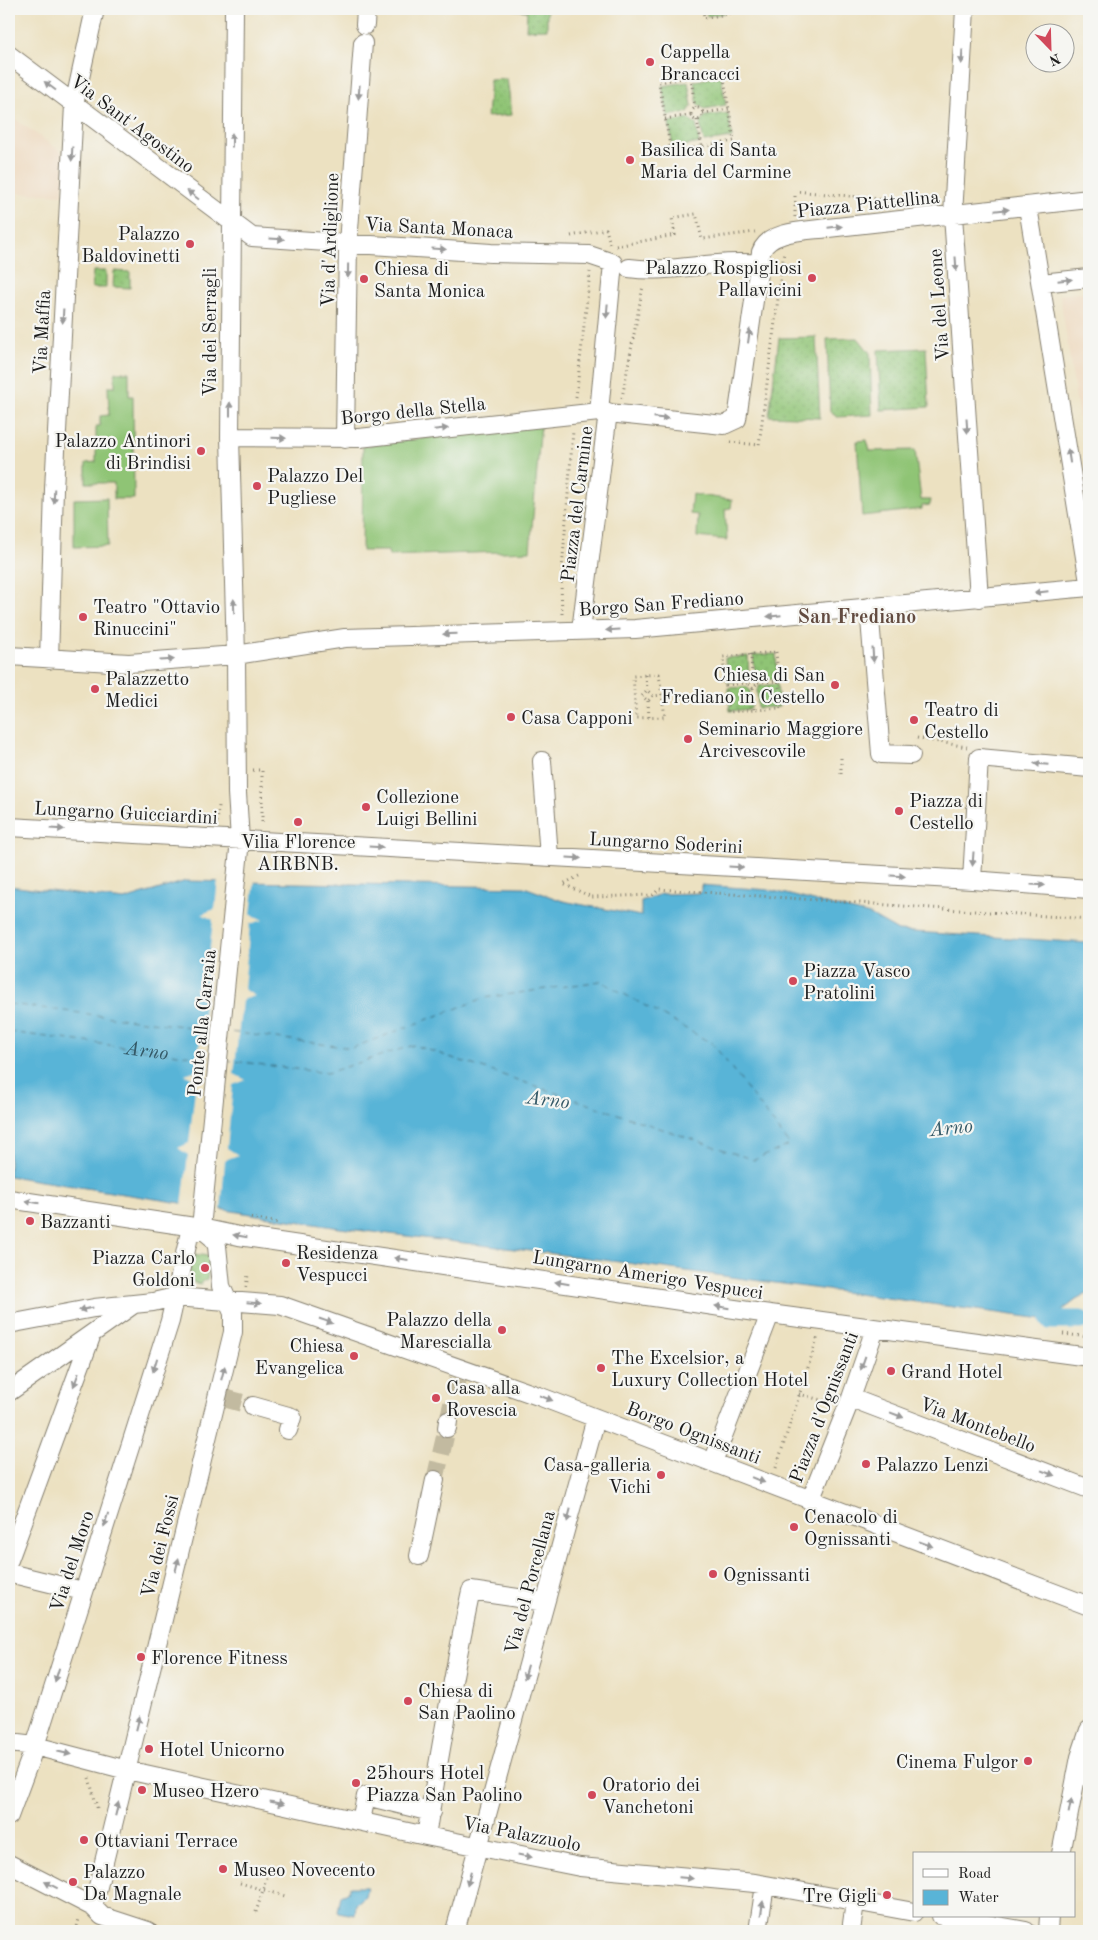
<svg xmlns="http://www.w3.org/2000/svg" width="1098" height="1940" font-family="'Old Standard TT',serif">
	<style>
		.built { fill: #edd7bb }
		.grass { fill: url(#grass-dots); stroke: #567048 }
		.garden { fill: #8fc475; stroke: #567048 }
		.water { fill: #59b4d7; stroke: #3a687a }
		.pier { fill: #ece1c1 }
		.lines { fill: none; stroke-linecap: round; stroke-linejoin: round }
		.canal { stroke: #59b4d7; stroke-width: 19 }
		.ferry { stroke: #345967; stroke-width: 1; stroke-dasharray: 6 5; stroke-linecap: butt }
		.minor-tunnel { stroke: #c2baa0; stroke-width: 18; stroke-dasharray: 18 9; stroke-linecap: butt }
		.minor-casing { stroke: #847e6e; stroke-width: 20 }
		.path { stroke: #847e6e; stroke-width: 3; stroke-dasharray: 1 4; stroke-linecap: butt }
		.minor { stroke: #fff; stroke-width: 18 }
		.oneway { fill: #999 }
		.poi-dot { fill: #d1495b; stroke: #f6f6f2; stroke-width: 2 }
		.labels { text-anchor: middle; stroke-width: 4.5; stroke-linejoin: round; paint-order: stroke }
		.poi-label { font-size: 19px; fill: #1c1c1c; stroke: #f6f6f2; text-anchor: start }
		.street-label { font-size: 19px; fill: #1c1c1c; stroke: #f6f6f2 }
		.neighbourhood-label { font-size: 20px; font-weight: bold; fill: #624b40; stroke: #f6f6f2 }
		.water-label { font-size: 20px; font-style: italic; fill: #345967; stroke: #f6f6f2 }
	</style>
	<defs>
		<pattern id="grass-dots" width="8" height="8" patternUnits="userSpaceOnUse" patternTransform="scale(1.25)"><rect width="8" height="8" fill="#8fc475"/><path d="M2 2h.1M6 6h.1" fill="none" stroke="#7ba865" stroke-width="1.8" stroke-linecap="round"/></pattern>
	</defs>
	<rect width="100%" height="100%" fill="#f6f6f2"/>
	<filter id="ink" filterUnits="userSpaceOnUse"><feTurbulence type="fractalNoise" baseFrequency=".02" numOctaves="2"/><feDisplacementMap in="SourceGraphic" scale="10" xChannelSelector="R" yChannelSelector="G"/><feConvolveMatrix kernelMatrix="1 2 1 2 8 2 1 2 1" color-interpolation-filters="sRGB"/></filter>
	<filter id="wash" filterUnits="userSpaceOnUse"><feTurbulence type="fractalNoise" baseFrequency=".0096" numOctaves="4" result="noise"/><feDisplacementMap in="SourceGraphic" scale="20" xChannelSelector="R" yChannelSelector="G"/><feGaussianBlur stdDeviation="1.12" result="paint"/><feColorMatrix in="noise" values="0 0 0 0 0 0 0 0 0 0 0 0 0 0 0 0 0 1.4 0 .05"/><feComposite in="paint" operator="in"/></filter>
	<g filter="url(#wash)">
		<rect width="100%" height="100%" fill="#ece1c1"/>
		<path class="built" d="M9,115L66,155L63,195L17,193L16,204L9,203Z
			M1089,292V485L1060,295Z"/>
		<path class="grass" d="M509,9H547V29L526,30L527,11Z
			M706,9H723L724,13L707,16Z
			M721,76L726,105L705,109L698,105L694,81Z
			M507,79L512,115L487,117L490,80Z
			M688,82L692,106L688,112L668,116L662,86Z
			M728,113L732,138L704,142L700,123L705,116Z
			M689,119L696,124L699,143L673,148L669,122Z
			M93,271H106V288H92Z
			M114,271L130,272V288L113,287Z
			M816,337L820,418L769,416L779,338Z
			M858,338L870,353L872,415L837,417L830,412L827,339Z
			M926,348L929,407L881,410L878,350Z
			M776,654L777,678L759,680L755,675L753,655Z
			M748,656L749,676L745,681L727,682L725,658Z
			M777,684L779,707L758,708L757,690L759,686Z
			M746,687L750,690L751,709L730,711L728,688Z
			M194,1254L208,1256L210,1261L207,1279L200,1284L192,1282L188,1274Z"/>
		<path class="garden" d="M115,372H129V396H133L134,499H114V483H86V463L96,462V426H100V416L109,415L108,387H115Z
			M541,423L530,551L389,556L388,551H362L363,446Z
			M867,440L870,451L915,450L921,500H931L930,505L922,506V509L862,516L857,441Z
			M692,494L732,500L731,508L725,509L727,540L697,537L698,515L690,514Z
			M107,498L108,546L74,547V499Z"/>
		<path class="water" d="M186,881L524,887L563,901L641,916V901L661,894L701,893V885L770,890L870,915L898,931L1089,943V1293L1076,1300L1050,1320L597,1259L340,1228L9,1176V886L124,900Z
			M350,1887H367L365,1896L356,1904L355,1915L338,1912L341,1895L348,1892Z"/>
		<path class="pier" d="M218,879H255L251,914L263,920L250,924L244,989L255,996L242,1000L234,1074L246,1080L233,1085L227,1148L238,1155L225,1160L221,1212L182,1206L188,1155L178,1148L189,1143L196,1081L185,1074L197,1070L205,995L194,988L206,984L213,920L202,914L215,909Z"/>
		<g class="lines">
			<path class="canal" d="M1050,1320H1081"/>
			<g class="ferry">
				<path d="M9,1004L214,1030"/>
				<path id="s1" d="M9,1032L209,1058"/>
				<path d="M226,1060L327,1073L414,1045L754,1160L790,1145L713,1044L601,981L484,998L352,1048L230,1032"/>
			</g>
		</g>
	</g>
	<g filter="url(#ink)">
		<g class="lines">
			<path class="minor-tunnel" d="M224,1398L253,1406
				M448,1421L458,1379
				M435,1480L447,1428"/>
			<g class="minor-casing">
				<path id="minor" d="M965,9L953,215L979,598
					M365,25L366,9
					M9,55L252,237L491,253L589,255L613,263L599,412L724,425L737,419L761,252C769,230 808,231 828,228L1089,199
					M1028,207L1089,582
					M629,268C672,274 716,259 759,264
					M1041,283L1089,278
					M230,437L359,438L599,412
					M345,439L348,243L363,43
					M869,607L881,754L911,755
					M581,631L608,412
					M9,656L129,663L236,655L345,638L635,629L1089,587
					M49,660L54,489L74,105L95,9
					M542,761L549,857
					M9,827L972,880L1089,889
					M972,880L979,758L1089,768
					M9,1199L201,1228L213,1238L217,1246L221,1286L233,1313V1332L93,1907
					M201,1228L240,840L237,793L236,655L230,437L234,9
					M201,1228L239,1236L755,1312L1089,1357
					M9,1324L94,1308L153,1302L175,1297L280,1305L541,1397L1089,1606
					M9,1392L134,1304
					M851,1398L1089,1489
					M253,1406L292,1417L288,1430
					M447,1428L448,1421
					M713,1462L770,1314
					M810,1501L851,1398L875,1329
					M419,1556L435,1480
					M9,1560L92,1334
					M9,1573L83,1591
					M9,1743L35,1746L127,1770L426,1836L580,1867L755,1883L914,1912
					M9,1816L35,1746L170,1321L189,1236L201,1228
					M361,1821L366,1796L431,1812
					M426,1836C440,1754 453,1672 471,1591L545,1602
					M1061,1854L1080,1757L1089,1730
					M9,1864L93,1907L102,1916L148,1931
					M941,1916L1026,1931
					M455,1931L596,1418
					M758,1931L765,1885
					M851,1931L855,1902
					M1048,1931L1049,1916"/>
			</g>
			<path class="path" d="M703,9L704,18L749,10L748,9
				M725,9L726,14
				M723,72L734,141L671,152L659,82Z
				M691,77L695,108
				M691 114a6 6 0 1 1 12 0a6 6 0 1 1-12 0Z
				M703,113L729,109
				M665,119L691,115
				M697,120L702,146
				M795,217V191L903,201
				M571,236L606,229L610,244
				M616,246L675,235L672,218L696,214L702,239L755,232
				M576,397L590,272
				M622,398L643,286
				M730,442L759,445L784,252
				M562,614L561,583L573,431
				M776,652L781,708L728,712L723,657Z
				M751,654L752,678
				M659,674L665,717L636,718L633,676Z
				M646,675L647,690
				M758,682L779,681
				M726,685L747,683
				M753,688L747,683L752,678L758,682L753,688L754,710
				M653,696L648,701L642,696L647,690L653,696L662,695
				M648,701L649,718
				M917,738L967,747
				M841,758V777
				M253,770H262V825
				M217,822L219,806
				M579,876L563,884L592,897L653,895L659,889L1089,919
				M251,1218L279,1223
				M246,1287L248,1275
				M1063,1334L1089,1337
				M799,1394L832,1403
				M776,1468L818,1336
				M89,1778L98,1811
				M240,1883L285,1896
				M256,1912L270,1868
				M76,1931L79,1919"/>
			<use href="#minor" class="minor"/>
		</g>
		<defs><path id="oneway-solid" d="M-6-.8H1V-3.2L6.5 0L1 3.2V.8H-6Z" transform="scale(1.25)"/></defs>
		<g class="oneway">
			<use href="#oneway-solid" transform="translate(962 57) rotate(93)"/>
			<use href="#oneway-solid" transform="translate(50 86) rotate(-143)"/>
			<use href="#oneway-solid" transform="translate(359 92) rotate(95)"/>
			<use href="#oneway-solid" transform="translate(232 140) rotate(-90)"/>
			<use href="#oneway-solid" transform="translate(72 154) rotate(93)"/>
			<use href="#oneway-solid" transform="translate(193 195) rotate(-143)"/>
			<use href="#oneway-solid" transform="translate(1002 210) rotate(-6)"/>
			<use href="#oneway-solid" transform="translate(835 227) rotate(-6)"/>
			<use href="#oneway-solid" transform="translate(277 239) rotate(3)"/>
			<use href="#oneway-solid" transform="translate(439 249) rotate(4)"/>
			<use href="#oneway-solid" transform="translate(956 264) rotate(86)"/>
			<use href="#oneway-solid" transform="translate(348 271) rotate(91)"/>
			<use href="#oneway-solid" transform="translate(1065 280) rotate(-6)"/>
			<use href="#oneway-solid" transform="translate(607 311) rotate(95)"/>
			<use href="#oneway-solid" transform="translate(63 316) rotate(93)"/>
			<use href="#oneway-solid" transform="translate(749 336) rotate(-82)"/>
			<use href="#oneway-solid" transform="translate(230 409) rotate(-90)"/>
			<use href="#oneway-solid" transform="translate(661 418) rotate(6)"/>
			<use href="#oneway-solid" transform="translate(967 426) rotate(86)"/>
			<use href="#oneway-solid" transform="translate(441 429) rotate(-6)"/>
			<use href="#oneway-solid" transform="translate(279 438) rotate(1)"/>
			<use href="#oneway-solid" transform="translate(1069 456) rotate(-99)"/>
			<use href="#oneway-solid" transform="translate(54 496) rotate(92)"/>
			<use href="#oneway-solid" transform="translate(1041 592) rotate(174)"/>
			<use href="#oneway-solid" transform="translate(234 606) rotate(-92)"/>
			<use href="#oneway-solid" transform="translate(774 616) rotate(174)"/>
			<use href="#oneway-solid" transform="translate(613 630) rotate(177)"/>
			<use href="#oneway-solid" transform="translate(450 634) rotate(179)"/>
			<use href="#oneway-solid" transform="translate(873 655) rotate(86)"/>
			<use href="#oneway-solid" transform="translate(167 660) rotate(-4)"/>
			<use href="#oneway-solid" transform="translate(1041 764) rotate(-175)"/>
			<use href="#oneway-solid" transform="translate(57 829) rotate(3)"/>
			<use href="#oneway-solid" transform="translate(376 847) rotate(3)"/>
			<use href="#oneway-solid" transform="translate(574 858) rotate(3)"/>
			<use href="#oneway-solid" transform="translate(973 859) rotate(94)"/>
			<use href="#oneway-solid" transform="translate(736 867) rotate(3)"/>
			<use href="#oneway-solid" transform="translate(898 876) rotate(3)"/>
			<use href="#oneway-solid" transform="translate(1038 885) rotate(4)"/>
			<use href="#oneway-solid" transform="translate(32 1202) rotate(-171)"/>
			<use href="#oneway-solid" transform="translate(240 1236) rotate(-171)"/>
			<use href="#oneway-solid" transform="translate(401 1259) rotate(-172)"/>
			<use href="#oneway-solid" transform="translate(562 1283) rotate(-171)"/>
			<use href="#oneway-solid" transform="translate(254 1303) rotate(5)"/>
			<use href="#oneway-solid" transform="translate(722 1307) rotate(-171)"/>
			<use href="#oneway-solid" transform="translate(86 1309) rotate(169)"/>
			<use href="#oneway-solid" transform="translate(326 1321) rotate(19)"/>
			<use href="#oneway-solid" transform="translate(863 1363) rotate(109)"/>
			<use href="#oneway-solid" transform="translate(155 1365) rotate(107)"/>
			<use href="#oneway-solid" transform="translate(223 1373) rotate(-76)"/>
			<use href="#oneway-solid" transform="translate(76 1380) rotate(111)"/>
			<use href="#oneway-solid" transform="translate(546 1398) rotate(21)"/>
			<use href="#oneway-solid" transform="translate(897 1415) rotate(21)"/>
			<use href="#oneway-solid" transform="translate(1048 1473) rotate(21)"/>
			<use href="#oneway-solid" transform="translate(758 1480) rotate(22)"/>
			<use href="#oneway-solid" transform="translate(569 1515) rotate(105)"/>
			<use href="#oneway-solid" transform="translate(106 1520) rotate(107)"/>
			<use href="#oneway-solid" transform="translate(926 1544) rotate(21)"/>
			<use href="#oneway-solid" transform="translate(177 1565) rotate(-76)"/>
			<use href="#oneway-solid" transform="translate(526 1672) rotate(106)"/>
			<use href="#oneway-solid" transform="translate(57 1675) rotate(107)"/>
			<use href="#oneway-solid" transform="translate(138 1723) rotate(-76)"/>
			<use href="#oneway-solid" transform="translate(64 1753) rotate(13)"/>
			<use href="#oneway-solid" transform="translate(277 1803) rotate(12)"/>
			<use href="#oneway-solid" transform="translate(1070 1806) rotate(-79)"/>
			<use href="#oneway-solid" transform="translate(117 1809) rotate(-76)"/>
			<use href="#oneway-solid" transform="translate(525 1856) rotate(11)"/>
			<use href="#oneway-solid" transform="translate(686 1878) rotate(5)"/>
			<use href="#oneway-solid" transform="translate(469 1879) rotate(105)"/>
			<use href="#oneway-solid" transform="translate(51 1885) rotate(-153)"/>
			<use href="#oneway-solid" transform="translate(762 1908) rotate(-82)"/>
		</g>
	</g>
	<g class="poi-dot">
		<circle cx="650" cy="62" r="5"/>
		<circle cx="630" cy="160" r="5"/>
		<circle cx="190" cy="244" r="5"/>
		<circle cx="812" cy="278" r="5"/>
		<circle cx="364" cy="279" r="5"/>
		<circle cx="201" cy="451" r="5"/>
		<circle cx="257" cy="486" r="5"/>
		<circle cx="83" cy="617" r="5"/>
		<circle cx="835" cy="685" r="5"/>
		<circle cx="95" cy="689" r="5"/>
		<circle cx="511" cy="717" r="5"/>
		<circle cx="914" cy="720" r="5"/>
		<circle cx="688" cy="739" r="5"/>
		<circle cx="366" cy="807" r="5"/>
		<circle cx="899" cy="811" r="5"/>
		<circle cx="298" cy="822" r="5"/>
		<circle cx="793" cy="981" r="5"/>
		<circle cx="30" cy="1221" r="5"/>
		<circle cx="286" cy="1263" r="5"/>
		<circle cx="205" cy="1268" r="5"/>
		<circle cx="502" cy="1330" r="5"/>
		<circle cx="354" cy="1356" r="5"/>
		<circle cx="601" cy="1368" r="5"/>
		<circle cx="891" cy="1371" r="5"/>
		<circle cx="436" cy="1398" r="5"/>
		<circle cx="866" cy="1464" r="5"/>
		<circle cx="661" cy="1475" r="5"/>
		<circle cx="794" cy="1527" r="5"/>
		<circle cx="713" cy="1574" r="5"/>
		<circle cx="141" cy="1657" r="5"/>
		<circle cx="408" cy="1701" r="5"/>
		<circle cx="149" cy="1749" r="5"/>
		<circle cx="1028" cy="1761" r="5"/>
		<circle cx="356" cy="1783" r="5"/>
		<circle cx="142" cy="1790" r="5"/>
		<circle cx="592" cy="1795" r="5"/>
		<circle cx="84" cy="1840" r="5"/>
		<circle cx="223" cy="1869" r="5"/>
		<circle cx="73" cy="1882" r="5"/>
		<circle cx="887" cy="1895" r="5"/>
	</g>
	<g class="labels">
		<g class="poi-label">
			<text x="660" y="58">Cappella<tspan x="660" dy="22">Brancacci</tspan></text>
			<text x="640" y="156">Basilica di Santa<tspan x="640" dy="22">Maria del Carmine</tspan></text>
			<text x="180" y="240" text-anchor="end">Palazzo<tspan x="180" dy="22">Baldovinetti</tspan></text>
			<text x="802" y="274" text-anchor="end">Palazzo Rospigliosi<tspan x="802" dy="22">Pallavicini</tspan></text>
			<text x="374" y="275">Chiesa di<tspan x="374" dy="22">Santa Monica</tspan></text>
			<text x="191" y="447" text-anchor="end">Palazzo Antinori<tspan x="191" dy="22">di Brindisi</tspan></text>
			<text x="267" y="482">Palazzo Del<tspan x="267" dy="22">Pugliese</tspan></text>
			<text x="93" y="613">Teatro "Ottavio<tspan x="93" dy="22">Rinuccini"</tspan></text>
			<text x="825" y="681" text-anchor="end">Chiesa di San<tspan x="825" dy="22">Frediano in Cestello</tspan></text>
			<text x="105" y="685">Palazzetto<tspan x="105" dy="22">Medici</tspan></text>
			<text x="924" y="716">Teatro di<tspan x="924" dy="22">Cestello</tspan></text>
			<text x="521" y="724">Casa Capponi</text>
			<text x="698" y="735">Seminario Maggiore<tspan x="698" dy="22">Arcivescovile</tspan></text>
			<text x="376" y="803">Collezione<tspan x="376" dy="22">Luigi Bellini</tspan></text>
			<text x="909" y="807">Piazza di<tspan x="909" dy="22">Cestello</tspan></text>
			<text x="298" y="848" text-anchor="middle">Vilia Florence<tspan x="298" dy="22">AIRBNB.</tspan></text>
			<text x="803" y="977">Piazza Vasco<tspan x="803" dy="22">Pratolini</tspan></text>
			<text x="40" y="1228">Bazzanti</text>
			<text x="296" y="1259">Residenza<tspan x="296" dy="22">Vespucci</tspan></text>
			<text x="195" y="1264" text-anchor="end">Piazza Carlo<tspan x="195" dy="22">Goldoni</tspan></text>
			<text x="492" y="1326" text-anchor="end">Palazzo della<tspan x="492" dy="22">Marescialla</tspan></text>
			<text x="344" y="1352" text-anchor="end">Chiesa<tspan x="344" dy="22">Evangelica</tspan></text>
			<text x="611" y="1364">The Excelsior, a<tspan x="611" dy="22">Luxury Collection Hotel</tspan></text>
			<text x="901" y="1378">Grand Hotel</text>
			<text x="446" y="1394">Casa alla<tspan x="446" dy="22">Rovescia</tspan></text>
			<text x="651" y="1471" text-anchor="end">Casa-galleria<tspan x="651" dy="22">Vichi</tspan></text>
			<text x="876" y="1471">Palazzo Lenzi</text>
			<text x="804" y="1523">Cenacolo di<tspan x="804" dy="22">Ognissanti</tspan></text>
			<text x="723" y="1581">Ognissanti</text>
			<text x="151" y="1664">Florence Fitness</text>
			<text x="418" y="1697">Chiesa di<tspan x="418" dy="22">San Paolino</tspan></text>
			<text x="159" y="1756">Hotel Unicorno</text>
			<text x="1018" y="1768" text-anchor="end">Cinema Fulgor</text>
			<text x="366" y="1779">25hours Hotel<tspan x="366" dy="22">Piazza San Paolino</tspan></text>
			<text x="602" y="1791">Oratorio dei<tspan x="602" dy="22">Vanchetoni</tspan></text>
			<text x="152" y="1797">Museo Hzero</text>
			<text x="94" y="1847">Ottaviani Terrace</text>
			<text x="233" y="1876">Museo Novecento</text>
			<text x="83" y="1878">Palazzo<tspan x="83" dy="22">Da Magnale</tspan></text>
			<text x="877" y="1902" text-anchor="end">Tre Gigli</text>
		</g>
		<g class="street-label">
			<text transform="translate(133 123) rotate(37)" y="7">Via Sant'Agostino</text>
			<text transform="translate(868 203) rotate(-6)" y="7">Piazza Piattellina</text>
			<text transform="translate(439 227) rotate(3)" y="7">Via Santa Monaca</text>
			<text transform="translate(329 240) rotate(-88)" y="7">Via d'Ardiglione</text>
			<text transform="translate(938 305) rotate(-94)" y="7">Via del Leone</text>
			<text transform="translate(41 332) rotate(-87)" y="7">Via Maffia</text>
			<text transform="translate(209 332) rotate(-90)" y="7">Via dei Serragli</text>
			<text transform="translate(413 410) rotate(-6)" y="7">Borgo della Stella</text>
			<text transform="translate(576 504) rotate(-83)" y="7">Piazza del Carmine</text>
			<text transform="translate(661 603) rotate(-4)" y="7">Borgo San Frediano</text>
			<text transform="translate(126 812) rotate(3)" y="7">Lungarno Guicciardini</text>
			<text transform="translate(666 842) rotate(3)" y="7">Lungarno Soderini</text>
			<text transform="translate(201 1023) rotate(-84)" y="7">Ponte alla Carraia</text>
			<text transform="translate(648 1274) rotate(9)" y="7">Lungarno Amerigo Vespucci</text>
			<text transform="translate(823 1407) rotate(-69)" y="7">Piazza d'Ognissanti</text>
			<text transform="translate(978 1424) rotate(21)" y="7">Via Montebello</text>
			<text transform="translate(694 1432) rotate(21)" y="7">Borgo Ognissanti</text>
			<text transform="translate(159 1546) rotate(-76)" y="7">Via dei Fossi</text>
			<text transform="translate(71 1561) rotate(-72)" y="7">Via del Moro</text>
			<text transform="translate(529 1582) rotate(-75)" y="7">Via del Porcellana</text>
			<text transform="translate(522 1833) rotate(11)" y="7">Via Palazzuolo</text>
		</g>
		<g class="neighbourhood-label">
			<text x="857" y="623">San Frediano</text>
		</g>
		<g class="water-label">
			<text dy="7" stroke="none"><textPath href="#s1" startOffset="139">Arno</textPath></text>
			<text transform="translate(548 1099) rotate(7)" y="7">Arno</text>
			<text transform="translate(951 1127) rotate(-6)" y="7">Arno</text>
		</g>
	</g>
	<rect width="1098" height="1940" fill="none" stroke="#f6f6f2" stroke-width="30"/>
	<rect x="913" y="1852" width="162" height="65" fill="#f6f6f2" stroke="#9f9f9c"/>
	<rect x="923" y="1869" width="25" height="8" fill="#ffffff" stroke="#9f9f9c"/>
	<text x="958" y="1878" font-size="15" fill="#1c1c1c">Road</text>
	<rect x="923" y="1890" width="25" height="15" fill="#59b4d7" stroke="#9f9f9c"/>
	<text x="958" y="1902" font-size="15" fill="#1c1c1c">Water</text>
	<g transform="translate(1050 48) rotate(157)"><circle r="24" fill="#f6f6f2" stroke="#9f9f9c"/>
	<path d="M0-4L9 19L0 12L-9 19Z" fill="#d1495b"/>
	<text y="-8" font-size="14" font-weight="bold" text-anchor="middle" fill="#1c1c1c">N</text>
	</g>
</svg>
